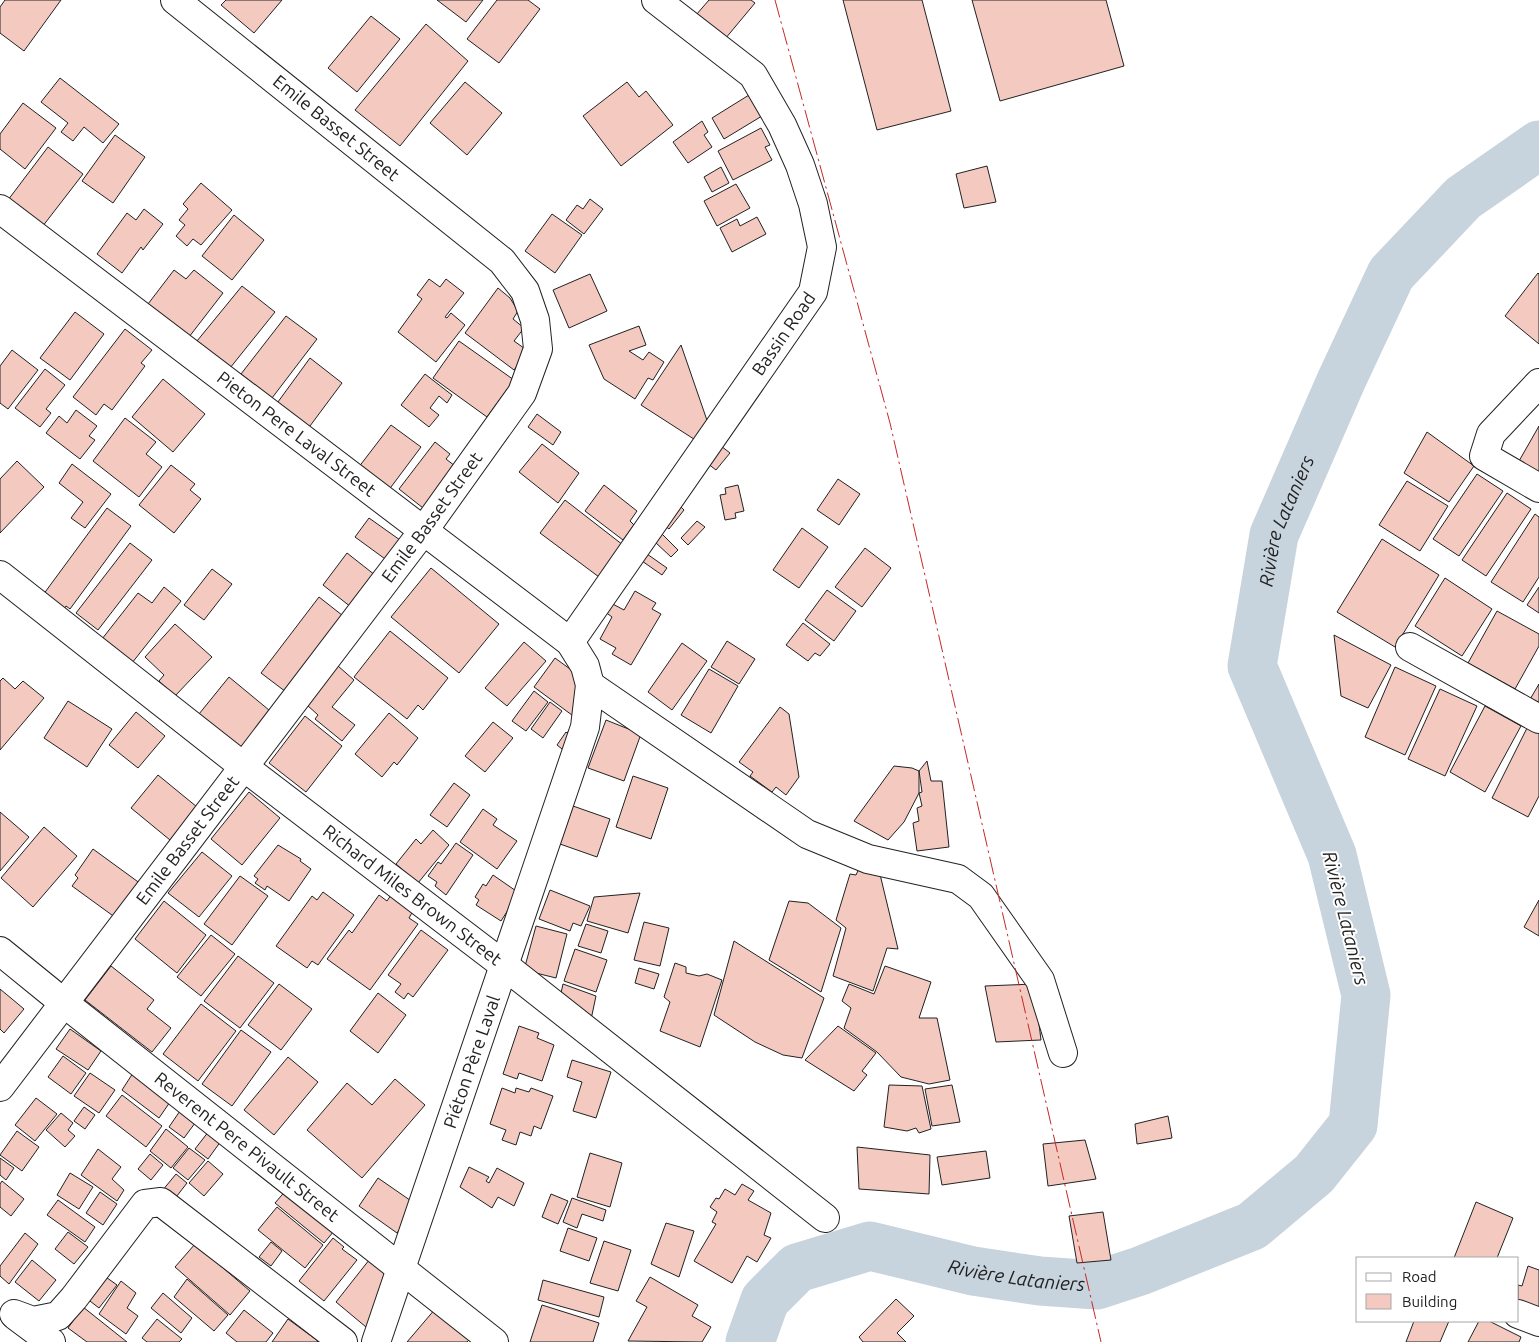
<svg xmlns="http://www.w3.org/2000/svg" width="1539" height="1342" font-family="Ubuntu,sans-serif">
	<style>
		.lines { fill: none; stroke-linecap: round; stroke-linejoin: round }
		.river { stroke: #c7d3dd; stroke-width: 49 }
		.building { fill: #f3c9c0; stroke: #222 }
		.minor-casing { stroke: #222; stroke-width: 30 }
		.minor { stroke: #fff; stroke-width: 28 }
		.power { stroke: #c62828; stroke-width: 1; stroke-dasharray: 18 4 2.5 4; stroke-linecap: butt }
		.labels { text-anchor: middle; stroke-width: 4; stroke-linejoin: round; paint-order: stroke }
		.street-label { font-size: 18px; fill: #222; stroke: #fff }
		.water-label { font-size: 19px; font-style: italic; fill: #222; stroke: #fff }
	</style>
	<rect width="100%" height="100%" fill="#fff"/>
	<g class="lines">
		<path class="river" id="s1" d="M750,1342L765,1300L797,1268L870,1246L973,1271L1040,1281L1097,1285L1140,1271L1252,1226L1314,1174L1353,1125L1366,995L1332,855L1252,666L1274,535L1341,381L1391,274L1463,198L1539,145"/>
	</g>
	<path class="building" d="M5,0H61L24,51L0,33V7Z
		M226,0H282L254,33L221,5Z
		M437,0H483L466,22Z
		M497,0H528L540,9L499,63L467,39Z
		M709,0H751L755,3L725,39L696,15Z
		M843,0H922L951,111L877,130Z
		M972,0H1106L1124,66L1000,101Z
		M371,16L400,39L357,92L328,68Z
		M426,24L468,61L400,146L355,110Z
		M60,78L119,124L103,143L84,127L73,141L61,132L68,123L41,102Z
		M465,82L502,113L467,155L430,123Z
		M627,82L639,97L646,91L673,125L621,166L583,116Z
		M749,95L762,116L724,139L712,118Z
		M23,103L56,128L25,169L0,149V134Z
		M702,121L708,132L704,135L712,147L688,163L673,142Z
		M761,128L770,145L765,147L772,160L733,180L718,151Z
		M115,135L145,157L113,203L82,181Z
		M48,147L83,174L39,231L5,204Z
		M987,166L996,202L964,208L956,174Z
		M721,167L729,183L712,192L704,177Z
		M201,183L232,210L201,245L193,239L187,246L176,236L185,225L179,220L188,209L183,204Z
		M736,184L750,208L717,226L704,201Z
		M590,199L603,209L584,234L566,220L577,205L583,209Z
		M144,209L163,224L143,250L141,247L122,273L97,254L127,213L136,220Z
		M552,214L582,235L555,273L525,251Z
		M234,215L264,240L232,280L202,256Z
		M757,217L766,234L732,252L720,228L737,219L740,226Z
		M174,270L186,279L194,270L223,293L189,337L148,304Z
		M1538,273L1539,274V344L1505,316Z
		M590,274L607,311L569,328L553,290Z
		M429,279L440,287L446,279L464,293L445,317L447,318L451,313L465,325L436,362L398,332L422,299L417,295Z
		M242,286L275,312L230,368L197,341Z
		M498,288L510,298L518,311L513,319L524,328L514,341L528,351L514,370L465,333Z
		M75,312L104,334L70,380L40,358Z
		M286,316L317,339L272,398L241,374Z
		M639,326L646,345L629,351L643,360L649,352L664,362L653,380L648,378L635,399L604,379L589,345Z
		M125,329L152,350L141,363L145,366L112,410L104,404L96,415L73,397Z
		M459,341L514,380L487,417L433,378Z
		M681,345L710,429L700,443L641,405Z
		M12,350L38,370L8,409L0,403V366Z
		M310,358L342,383L307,430L275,406Z
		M45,369L65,385L46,409L51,413L40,427L15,408Z
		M425,374L452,395L447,403L439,396L430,408L439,415L429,427L401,405Z
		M163,379L205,414L173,452L132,417Z
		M76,410L97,426L89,436L95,440L80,459L46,433L59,416L67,423Z
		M537,414L561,432L553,445L528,427Z
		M125,418L156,442L146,454L162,467L139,497L93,461Z
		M391,425L421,447L385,495L355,472Z
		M1539,426V483L1515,468Z
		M1427,432L1474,466L1449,502L1404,473Z
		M435,442L450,454L446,459L455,466L423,508L399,489Z
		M542,444L579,473L558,503L519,472Z
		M721,446L730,453L716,470L707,463Z
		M17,461L44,487L0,533V479Z
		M72,464L111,494L85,528L71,518L83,502L59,483Z
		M171,465L195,484L190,490L201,499L174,533L139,505Z
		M1477,474L1503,491L1459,556L1433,539Z
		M838,479L860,494L839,525L817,510Z
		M1407,481L1448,506L1420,551L1379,525Z
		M604,485L637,511L630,521L634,525L623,540L585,511Z
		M738,485L744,511L735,513L736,518L725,520L720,495L726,494L725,488Z
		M1507,493L1531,509L1486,576L1462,560Z
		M565,500L623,545L599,577L540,533Z
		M677,503L684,510L669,529L661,523Z
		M107,508L131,526L70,609L66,606L60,615L40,599Z
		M1535,514L1539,517V577L1523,602L1491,582Z
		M369,518L400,540L392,564L355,537Z
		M697,521L705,527L688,545L681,538Z
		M802,528L828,547L799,588L773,570Z
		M662,534L678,550L671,557L655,542Z
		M1382,539L1439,575L1395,647L1337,612Z
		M130,543L152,560L98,630L76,613Z
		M865,548L891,568L862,607L835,587Z
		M347,553L380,579L356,611L323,585Z
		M647,554L667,568L662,575L642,561Z
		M431,568L499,624L459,673L391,617Z
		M212,569L232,584L204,620L184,605Z
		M1445,578L1492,609L1462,656L1415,626Z
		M164,587L181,601L132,663L102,639L138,593L152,603Z
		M1539,587V613L1527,605Z
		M827,590L856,611L834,641L805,620Z
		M635,591L656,603L652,609L661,614L631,665L612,654L616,648L600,639L612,617L604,611L609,602L624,610Z
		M319,597L347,619L290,695L261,673Z
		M1497,611L1539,634V646L1515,689L1468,663Z
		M803,623L830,644L820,656L815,653L808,661L786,645Z
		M175,624L212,657L175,696L159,681L164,675L145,657Z
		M390,631L448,678L423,710L418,705L407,719L354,677Z
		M1334,635L1391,665L1368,708L1341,696Z
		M727,641L755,659L739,684L711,667Z
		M524,642L546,661L507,706L485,688Z
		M682,643L707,661L672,710L648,692Z
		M555,658L585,680L580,721L534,687Z
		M338,666L354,680L332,707L355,725L342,741L315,719L318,715L307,705Z
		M1395,667L1436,686L1405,755L1365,737Z
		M709,669L738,686L711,733L681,715Z
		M229,677L275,715L245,751L199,714Z
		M3,678L15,689L23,681L44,698L0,750V681Z
		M1539,684V707L1529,701Z
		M1440,689L1477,706L1445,776L1408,759Z
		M534,691L548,702L526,731L512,721Z
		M68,701L112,729L87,767L44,738Z
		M550,702L562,711L543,738L531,729Z
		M1485,706L1521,726L1485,792L1450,772Z
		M780,707L789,714L799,777L786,795L776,787L772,792L750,776L753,772L739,762Z
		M136,712L165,736L138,768L109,745Z
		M389,713L418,738L397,765L394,762L382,777L355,754Z
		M305,716L342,746L306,792L269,763Z
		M606,720L641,734L624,781L588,768Z
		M493,722L513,738L485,772L465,756Z
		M1528,726L1539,732V796L1528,817L1492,798Z
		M571,728L572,757L557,745L566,732L567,733Z
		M927,761L931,781H942L949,847L917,851L913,823L919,821L917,808L922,806L919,793L922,792L919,771Z
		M894,766L912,768L919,771V793L904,822L888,840L854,821Z
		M158,775L197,807L170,840L131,808Z
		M633,776L668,788L651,839L616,827Z
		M454,783L470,795L447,827L430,815Z
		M249,792L280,818L242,865L211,839Z
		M573,806L610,819L597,857L560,844Z
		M483,809L497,819L493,825L517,841L497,869L460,842Z
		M0,812L29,837L0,871Z
		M44,827L77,856L33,907L1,878Z
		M433,830L449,845L418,883L396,864L416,839L421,844Z
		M456,843L473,855L446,895L435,886L437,882L428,876L438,862L441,864Z
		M278,845L301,859L300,861L311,869L289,901L267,886L265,890L255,883L258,879L254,876Z
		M93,849L141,884L116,918L72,886L78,878L75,875Z
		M202,852L232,876L199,917L168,893Z
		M862,862L878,866L898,949L887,948L873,991L833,976L846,928L836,920L850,874L856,875Z
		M493,875L519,893L501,921L476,905L479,900L475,897L483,884L486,886Z
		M240,876L268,896L232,945L204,924Z
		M550,890L590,906L581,926L573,923L570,931L539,919Z
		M323,892L354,915L318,965L312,961L307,968L276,946L312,896L317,900Z
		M640,893L628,933L587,921L594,897Z
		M379,895L387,901L391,895L413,911L409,918L418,924L370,990L327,959L349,930L352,933Z
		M1539,900V936L1524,927Z
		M164,901L206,935L177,973L135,939Z
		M789,901L808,903L841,928L821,992L769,960Z
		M644,922L669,928L660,966L634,960Z
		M586,924L608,931L601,953L578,946Z
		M536,926L567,934L556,978L524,970Z
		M421,930L448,950L413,997L408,993L404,999L395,992L401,984L388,975Z
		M211,935L235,954L201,996L177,977Z
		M734,941L824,998L802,1058L783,1055L755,1042L714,1015Z
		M575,949L607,960L596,992L564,981Z
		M238,956L274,983L240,1028L204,1001Z
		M675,963L686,967V973L699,976L707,974L722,980L700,1047L660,1031L670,1002L664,997Z
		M111,966L154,1000L147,1009L171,1028L152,1052L85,1000Z
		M885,966L931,982L919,1018H937L950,1080L929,1084L901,1077L877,1052L844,1028L851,1008L842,1001L849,984L874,994Z
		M639,968L659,974L654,989L635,983Z
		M279,984L312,1009L281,1050L248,1025Z
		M563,984L596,996L589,1029L559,1002Z
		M1034,984L1041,1040L996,1042L985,986Z
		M0,989L24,1009L4,1033L0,1029Z
		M378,993L406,1015L378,1053L350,1031Z
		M201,1004L236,1031L198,1081L163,1054Z
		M519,1026L539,1033L537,1038L554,1045L542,1081L519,1073L517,1079L503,1074Z
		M838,1026L876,1053L862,1071L867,1075L854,1091L805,1060Z
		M70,1029L101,1051L88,1070L56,1049Z
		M241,1030L271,1052L232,1106L202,1084Z
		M63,1056L86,1073L71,1094L48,1077Z
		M288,1057L318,1082L274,1135L244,1110Z
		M572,1060L611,1072L596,1118L573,1111L582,1082L567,1077Z
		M90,1073L115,1090L99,1113L74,1096Z
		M133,1073L170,1102L159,1118L122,1090Z
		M395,1079L425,1105L362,1178L307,1130L347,1083L372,1105Z
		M889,1085L922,1086L931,1129L919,1133L916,1128L907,1131L884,1127Z
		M952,1085L960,1122L932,1126L925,1089Z
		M502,1088L515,1093L516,1088L529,1092L531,1088L553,1096L541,1129L534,1126L531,1136L520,1132L516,1145L502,1140L506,1130L490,1124Z
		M122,1095L162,1126L146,1147L106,1116Z
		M36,1098L57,1114L35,1141L15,1125Z
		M84,1107L95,1115L85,1129L74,1121Z
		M182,1108L198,1119L184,1138L169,1127Z
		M61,1113L73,1123L68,1130L75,1136L65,1147L46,1130Z
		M1168,1116L1172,1138L1137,1144L1135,1124Z
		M166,1129L188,1147L171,1168L150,1151Z
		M17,1131L39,1147L22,1171L0,1155Z
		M209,1131L221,1141L208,1159L195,1149Z
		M1085,1140L1096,1179L1048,1186L1043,1144Z
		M857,1147L930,1155L929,1194L859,1189Z
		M189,1148L205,1160L188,1180L173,1168Z
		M98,1149L121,1167L112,1179L124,1190L117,1201L81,1175Z
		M986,1151L990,1178L942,1185L937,1157Z
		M590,1153L622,1163L610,1207L577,1197Z
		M150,1154L163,1165L151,1180L138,1169Z
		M0,1158L14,1168L6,1180L0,1175Z
		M208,1161L223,1174L204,1196L189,1183Z
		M469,1167L489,1177L486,1181L489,1183L497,1168L524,1183L514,1206L498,1197L492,1208L460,1187Z
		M70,1173L93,1187L79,1209L57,1195Z
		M176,1174L187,1183L173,1201L162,1191Z
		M378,1178L417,1205L397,1233L359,1206Z
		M2,1181L24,1199L11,1216L0,1207V1184Z
		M742,1184L754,1191L748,1200L771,1213L764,1235L771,1238L757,1262L747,1256L732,1283L694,1261L716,1224L712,1222L717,1212L710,1207L716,1198L719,1199L725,1189L735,1195Z
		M288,1188L334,1231L324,1243L275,1203Z
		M100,1192L117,1204L103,1225L86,1213Z
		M551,1194L568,1201L558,1224L542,1217Z
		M572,1198L606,1210L603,1221L582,1214L577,1228L563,1222Z
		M58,1200L95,1227L85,1242L47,1215Z
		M1476,1202L1513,1218L1497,1258H1454Z
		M277,1207L323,1245L305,1268L258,1230Z
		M1103,1212L1111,1260L1077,1263L1069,1216Z
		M666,1223L694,1231L679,1277L651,1264Z
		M568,1228L597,1238L589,1261L560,1251Z
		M68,1232L88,1247L74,1264L55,1249Z
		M25,1233L38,1244L9,1284L0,1276V1266Z
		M333,1238L344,1247L342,1249L357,1260L324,1301L299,1281Z
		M604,1241L631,1250L618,1291L590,1283Z
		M271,1242L282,1251L271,1266L259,1257Z
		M195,1244L250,1291L230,1315L175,1267Z
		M373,1255L394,1282L385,1303L366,1327L336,1302Z
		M32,1260L56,1280L39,1301L15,1282Z
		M1528,1266L1539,1270V1318L1518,1311V1285L1522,1286Z
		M103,1275L117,1285L99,1308L86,1298Z
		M650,1277L698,1305L692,1316L711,1327L702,1342L628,1341L647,1307L636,1301Z
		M187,1279L228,1315L214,1331L174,1297Z
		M543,1280L604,1297L599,1317L538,1300Z
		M121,1281L136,1293L127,1308L138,1316L126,1334L99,1314Z
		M163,1293L192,1318L181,1333L151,1308Z
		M896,1299L914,1316L897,1333L906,1342H863L859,1337Z
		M542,1305L599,1323L593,1342H530Z
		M83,1307L127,1342H87L68,1328Z
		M436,1308L470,1339L467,1342H407Z
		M244,1310L273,1333L266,1342H237L226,1333Z
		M157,1319L182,1339L179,1342H147L142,1338Z
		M288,1319L318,1341L317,1342H272Z
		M1414,1321H1449L1440,1342H1406Z
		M1479,1321H1489L1521,1337L1519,1342H1468Z"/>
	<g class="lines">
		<g class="minor-casing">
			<g id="minor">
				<path id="s2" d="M0,209L570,642L585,666L590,685L585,727L376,1342"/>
				<path d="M1539,383L1491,434L1484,456L1539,488"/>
				<path id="s3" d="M0,575L244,767L505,966L825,1218"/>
				<path id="s4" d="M570,642L813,292L822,247L813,204L800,165L782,125L753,75L656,0"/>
				<path d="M1410,647L1539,719"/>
				<path d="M590,685L807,834L868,859L958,879L981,896L1040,980L1063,1053"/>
				<path id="s5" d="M0,951L64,1003L494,1342"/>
				<path id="s6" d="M0,1087L424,530L522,393L538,349L535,320L525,291L502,261L175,0"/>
				<path d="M14,1314L33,1321L58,1316L74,1298L145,1204L161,1202L343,1342"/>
				<path d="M1518,1314L1539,1322"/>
				<path d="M16,1316L51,1342"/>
			</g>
		</g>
		<use href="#minor" class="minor"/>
		<path class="power" d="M775,0L890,423L1101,1342"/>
	</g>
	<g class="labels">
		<g class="street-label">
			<text transform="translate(336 128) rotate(39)" y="6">Emile Basset Street</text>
			<text dy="6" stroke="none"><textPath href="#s4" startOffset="375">Bassin Road</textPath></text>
			<text dy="6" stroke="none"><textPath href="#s2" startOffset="372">Pieton Pere Laval Street</textPath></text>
			<text dy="6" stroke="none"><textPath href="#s6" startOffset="715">Emile Basset Street</textPath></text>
			<text dy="6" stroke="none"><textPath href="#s6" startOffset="310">Emile Basset Street</textPath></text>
			<text dy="6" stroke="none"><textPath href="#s3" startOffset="522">Richard Miles Brown Street</textPath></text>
			<text transform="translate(472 1062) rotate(-71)" y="6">Piéton Père Laval</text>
			<text dy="6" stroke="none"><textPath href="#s5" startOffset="315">Reverent Pere Pivault Street</textPath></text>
		</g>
		<g class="water-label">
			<text dy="7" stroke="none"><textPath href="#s1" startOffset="1336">Rivière Lataniers</textPath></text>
			<text transform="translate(1346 918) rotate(76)" y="7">Rivière Lataniers</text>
			<text dy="7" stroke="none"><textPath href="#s1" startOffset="316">Rivière Lataniers</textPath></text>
		</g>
	</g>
	<rect x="1356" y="1257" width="162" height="65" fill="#ffffff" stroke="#a7a7a7"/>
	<rect x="1366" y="1273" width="25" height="8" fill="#ffffff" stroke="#a7a7a7"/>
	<text x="1402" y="1282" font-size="15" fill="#222222">Road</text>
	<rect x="1366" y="1294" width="25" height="15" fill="#f3c9c0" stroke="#a7a7a7"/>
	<text x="1402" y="1307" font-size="15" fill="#222222">Building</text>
</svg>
